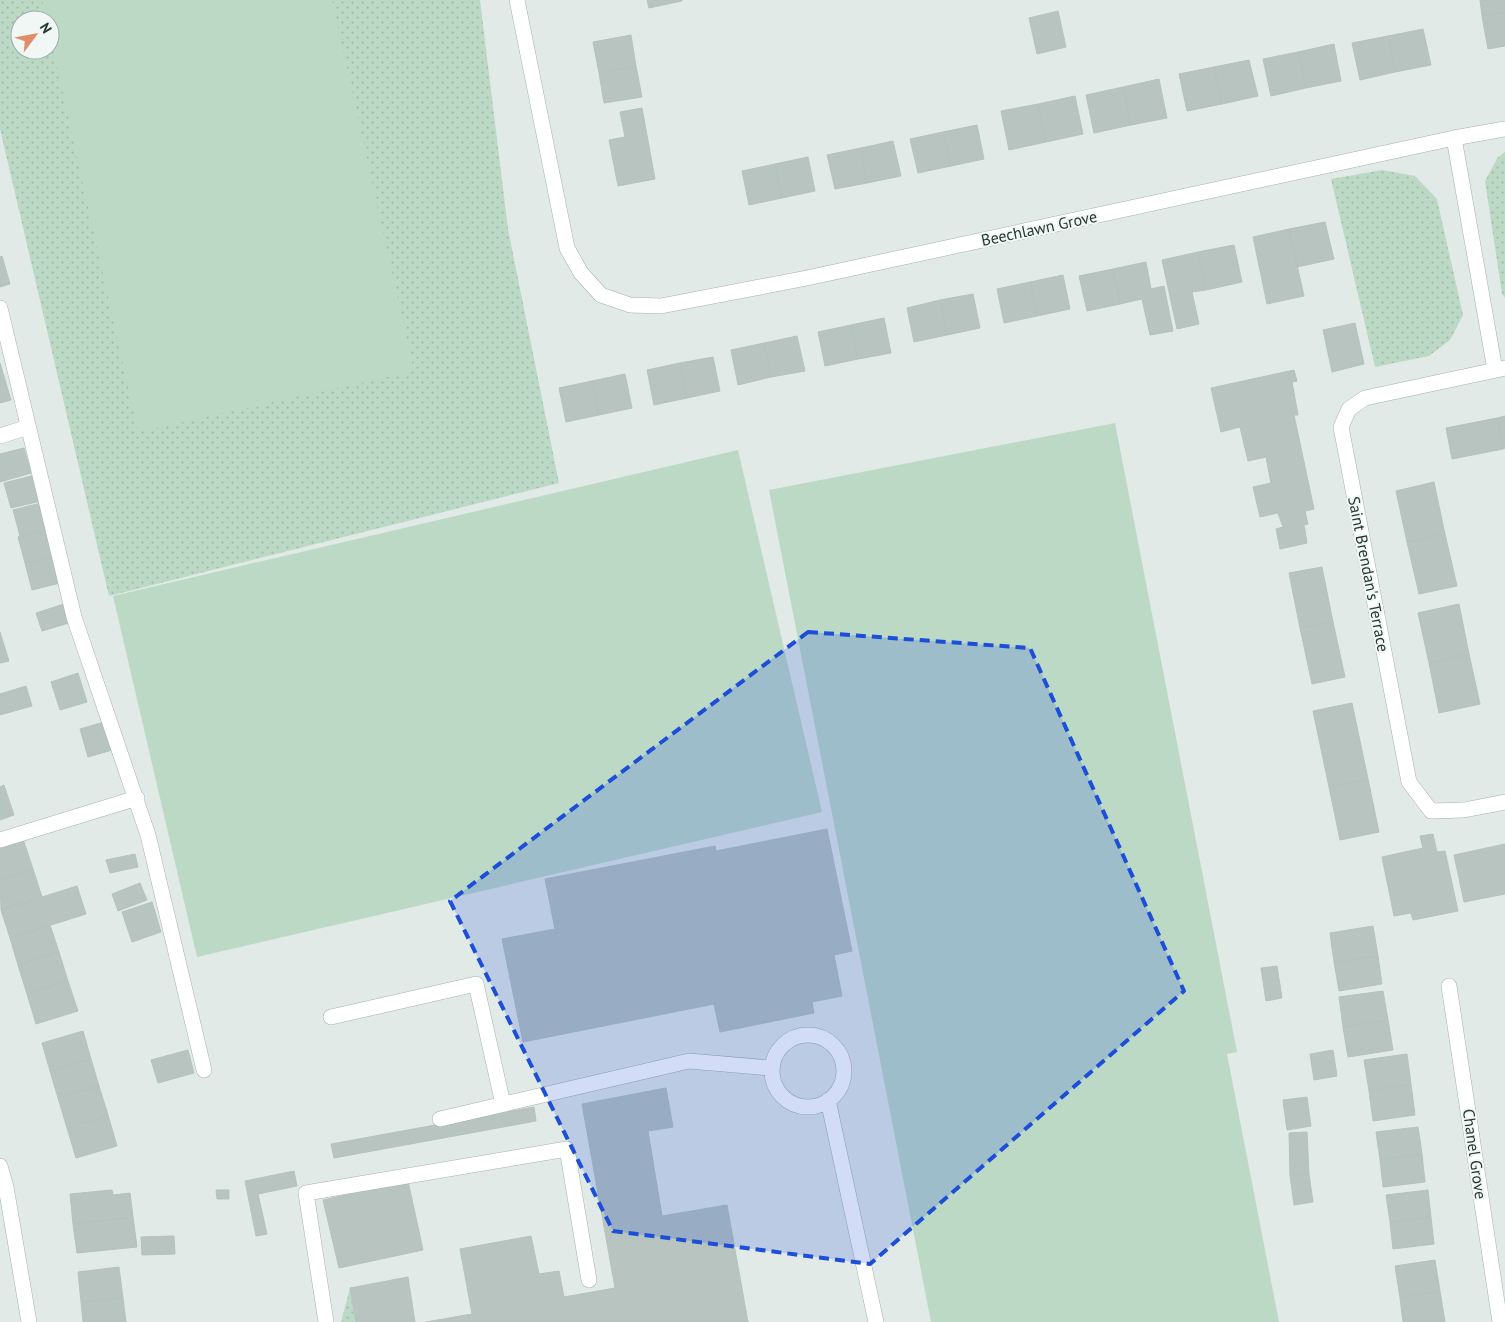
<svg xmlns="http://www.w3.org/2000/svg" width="1505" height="1322" font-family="'PT Sans',sans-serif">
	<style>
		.grass { fill: url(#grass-dots); fill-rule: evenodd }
		.garden { fill: #bcd9c6 }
		.building { fill: #b7c4c0; stroke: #b4c3be }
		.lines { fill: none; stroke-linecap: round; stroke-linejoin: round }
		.service-casing { stroke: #a5b1ae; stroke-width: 16 }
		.minor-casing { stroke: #a5b1ae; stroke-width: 16 }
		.service { stroke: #fff; stroke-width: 15 }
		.minor { stroke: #fff; stroke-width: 15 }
		.marked { fill: #1d4ed8; fill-opacity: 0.2; stroke: #1d4ed8; stroke-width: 4; stroke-dasharray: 10 6; stroke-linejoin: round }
		.labels { text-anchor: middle; stroke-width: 4; stroke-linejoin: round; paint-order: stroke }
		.street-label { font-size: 16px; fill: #243834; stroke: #f1f7f4 }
	</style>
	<defs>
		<pattern id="grass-dots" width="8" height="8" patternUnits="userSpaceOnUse" patternTransform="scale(1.25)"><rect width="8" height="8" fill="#bcd9c6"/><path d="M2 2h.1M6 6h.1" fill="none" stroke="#a1bbab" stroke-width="1.8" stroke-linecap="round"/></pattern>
	</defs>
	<rect width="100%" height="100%" fill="#e1eae7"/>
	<path class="grass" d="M0,0H480L508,229L559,483L109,596L0,129ZM20,20H50V50H20Z
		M1505,152V298L1502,294L1485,181L1498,157Z
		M1382,170L1415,176L1437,199L1463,315L1450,340L1429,356L1375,367L1331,179Z
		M350,1288L356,1322H341Z"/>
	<path class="garden" d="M42,0H332L414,371L138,432L50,35V20H47Z
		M1115,423L1237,1052L1227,1054L1279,1322H931L769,490Z
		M738,450L822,812L197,957L113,596Z"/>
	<path class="building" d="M647,0H682V1L649,8Z
		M1480,0H1505V12L1482,16Z
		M1058,11L1066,47L1037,54L1029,18Z
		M1505,12V46L1488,49L1482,16Z
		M1423,29L1431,65L1395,72L1388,36Z
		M631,35L636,66L599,73L593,42Z
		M1388,36L1395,72L1360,80L1352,43Z
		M1334,44L1341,81L1306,88L1298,52Z
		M1298,52L1306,88L1271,96L1263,59Z
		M1249,60L1258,96L1222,104L1214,67Z
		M636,66L642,97L604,103L599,73Z
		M1214,67L1222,104L1187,111L1179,74Z
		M1159,79L1167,118L1131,125L1123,87Z
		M1123,87L1131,125L1094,133L1086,95Z
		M1075,96L1083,134L1046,142L1038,104Z
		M1038,104L1046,142L1009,150L1001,111Z
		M642,108L655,179L618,186L609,140L625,137L620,112Z
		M977,125L984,159L951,166L943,132Z
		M943,132L951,166L918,173L910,139Z
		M893,141L901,176L867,183L861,148Z
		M861,148L867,183L835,189L827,155Z
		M808,157L815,191L782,198L775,164Z
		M775,164L782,198L749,205L742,171Z
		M1325,222L1334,259L1297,267L1289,229Z
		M1289,229L1304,296L1267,304L1253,237Z
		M1234,245L1242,282L1206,290L1198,252Z
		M1198,252L1206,290L1192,292L1199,324L1177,329L1162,260Z
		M2,256L10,284L0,287V257Z
		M1146,262L1151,289L1164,286L1173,331L1150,335L1142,299L1120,304L1113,269Z
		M1113,269L1120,304L1087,311L1079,276Z
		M1063,275L1070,309L1037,316L1030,282Z
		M1030,282L1037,316L1004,323L997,289Z
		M973,294L980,328L947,335L940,300Z
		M940,300L947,335L914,342L907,308Z
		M884,318L891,353L858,359L851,325Z
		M1355,323L1364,364L1332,372L1323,330Z
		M851,325L858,359L825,366L818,332Z
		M797,336L805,371L771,377L764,343Z
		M764,343L771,377L738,385L731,350Z
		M713,357L720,391L687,398L680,363Z
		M0,363L11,400L0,403Z
		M680,363L687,398L654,405L647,370Z
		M1294,370L1297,381L1292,382L1298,415H1294L1314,509L1305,511L1308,524L1304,525L1307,543L1280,549L1276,529L1283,527L1278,513L1260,517L1253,487L1271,483L1266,457L1248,461L1240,427L1221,432L1211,388Z
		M625,374L632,408L599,415L592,381Z
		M592,381L599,415L566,422L559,388Z
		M1505,416V448L1503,449L1497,418Z
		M1497,418L1503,449L1452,459L1446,428Z
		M24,448L31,473L0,482V454Z
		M35,475L41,501L11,508L4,483Z
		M1434,482L1445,534L1407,542L1396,491Z
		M41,503L48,529L20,536L13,510Z
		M48,529L55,555L25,563L18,537Z
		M1445,534L1457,586L1419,594L1407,542Z
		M53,556L60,583L32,590L25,563Z
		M1322,567L1333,622L1300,628L1289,573Z
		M64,604L69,623L42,631L36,613Z
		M1459,604L1469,654L1429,663L1418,613Z
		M1333,622L1345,677L1312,684L1300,628Z
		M0,632L9,661L0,663Z
		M1469,654L1480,704L1439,713L1429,663Z
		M78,673L87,702L60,710L51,682Z
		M26,686L32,706L0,715V694Z
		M1352,703L1368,779L1329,787L1313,711Z
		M104,722L112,750L88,757L80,729Z
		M1368,779L1379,832L1340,840L1329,787Z
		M4,785L14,815L0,820V787Z
		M827,829L852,951L834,955L842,996L812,1002L814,1013L720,1032L714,1004L523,1042L502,939L555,929L545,879L715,846L716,851Z
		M1433,834L1437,852L1445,851L1458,911L1413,920L1411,913L1394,916L1382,857L1423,848L1420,836Z
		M23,839L33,869L0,879V846Z
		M1505,844V894L1464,902L1454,855Z
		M135,854L138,867L110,873L106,860Z
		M33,869L42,897L1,910L0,879Z
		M140,883L147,900L118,911L112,894Z
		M77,886L86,914L10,938L1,910Z
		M152,902L161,932L132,942L122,912Z
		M50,925L59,952L18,965L10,938Z
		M1373,926L1378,956L1334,962L1330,933Z
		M59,952L68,981L27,994L18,965Z
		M1378,956L1382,984L1339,991L1334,962Z
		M1277,966L1282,998L1266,1001L1261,968Z
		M68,981L78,1011L36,1024L27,994Z
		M1383,991L1388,1020L1343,1027L1339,997Z
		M1388,1020L1393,1050L1348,1057L1343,1027Z
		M83,1031L91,1059L50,1071L42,1043Z
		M188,1050L194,1073L158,1083L151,1060Z
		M1333,1050L1337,1076L1314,1080L1310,1054Z
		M1407,1054L1411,1084L1369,1091L1364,1060Z
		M91,1059L99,1086L58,1098L50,1071Z
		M1411,1084L1415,1115L1373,1121L1369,1091Z
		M99,1086L108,1115L67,1128L58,1098Z
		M666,1088L673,1127L648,1131L662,1216L727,1205L748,1322H426L472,1314L460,1249L531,1236L539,1274L559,1271L564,1297L615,1288L582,1104Z
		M1307,1097L1311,1126L1287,1130L1283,1100Z
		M534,1107L536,1121L334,1158L331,1144Z
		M108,1115L117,1146L76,1158L67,1128Z
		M1418,1127L1422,1154L1380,1160L1376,1132Z
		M1307,1132L1309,1174L1290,1175L1289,1133Z
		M1422,1154L1425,1182L1383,1187L1380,1160Z
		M294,1171L297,1186L258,1194L267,1234L256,1236L245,1181Z
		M1309,1174L1313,1202L1294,1205L1290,1175Z
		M408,1181L423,1250L339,1268L323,1200Z
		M112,1190L113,1195L130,1193L133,1217L73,1224L70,1194Z
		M216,1190H229V1199H217Z
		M1428,1190L1431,1217L1390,1222L1386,1195Z
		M133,1217L137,1247L77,1253L73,1224Z
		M1431,1217L1434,1244L1393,1249L1390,1222Z
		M174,1236L175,1254L142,1255L141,1237Z
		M1435,1260L1440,1291L1400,1298L1395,1266Z
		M119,1267L123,1298L81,1302L78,1272Z
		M408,1277L415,1322H356L350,1288Z
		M1440,1291L1445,1322H1403L1400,1298Z
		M123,1298L126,1322H83L81,1302Z"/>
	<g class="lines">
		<g class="service-casing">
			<path id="service" d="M0,308L74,617L148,835L204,1070
				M0,436L28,427
				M0,840L137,798
				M331,1017L476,984L503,1104
				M772 1071a36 36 0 1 1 72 0a36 36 0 1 1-72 0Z
				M828,1100L876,1322
				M440,1119L689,1061L771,1068
				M326,1322L306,1193L567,1149L589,1280"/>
		</g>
		<g class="minor-casing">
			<path id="minor" d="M517,0L567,248L581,273L601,295L630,305L661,306L807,278L1454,138L1505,129
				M1454,138L1495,370
				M1505,368L1365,398L1349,409L1341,427L1409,782L1431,811L1464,810L1505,802
				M1449,986L1500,1322
				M0,1166L6,1187L29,1322"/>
		</g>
		<use href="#service" class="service"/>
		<use href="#minor" class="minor"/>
	</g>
	<path class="marked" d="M808,632L1030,648L1184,991L870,1264L613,1231L450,901Z"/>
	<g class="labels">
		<g class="street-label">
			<text transform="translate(1039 228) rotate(-12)" y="6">Beechlawn Grove</text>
			<text transform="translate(1369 574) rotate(79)" y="6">Saint Brendan's Terrace</text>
			<text transform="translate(1475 1154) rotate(82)" y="6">Chanel Grove</text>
		</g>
	</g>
	<g transform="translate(35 35) rotate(58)"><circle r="24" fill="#f1f7f4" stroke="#9faba7"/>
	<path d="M0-4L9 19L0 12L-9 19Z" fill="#e18e68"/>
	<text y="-8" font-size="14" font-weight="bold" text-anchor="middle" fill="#243834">N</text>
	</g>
</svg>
